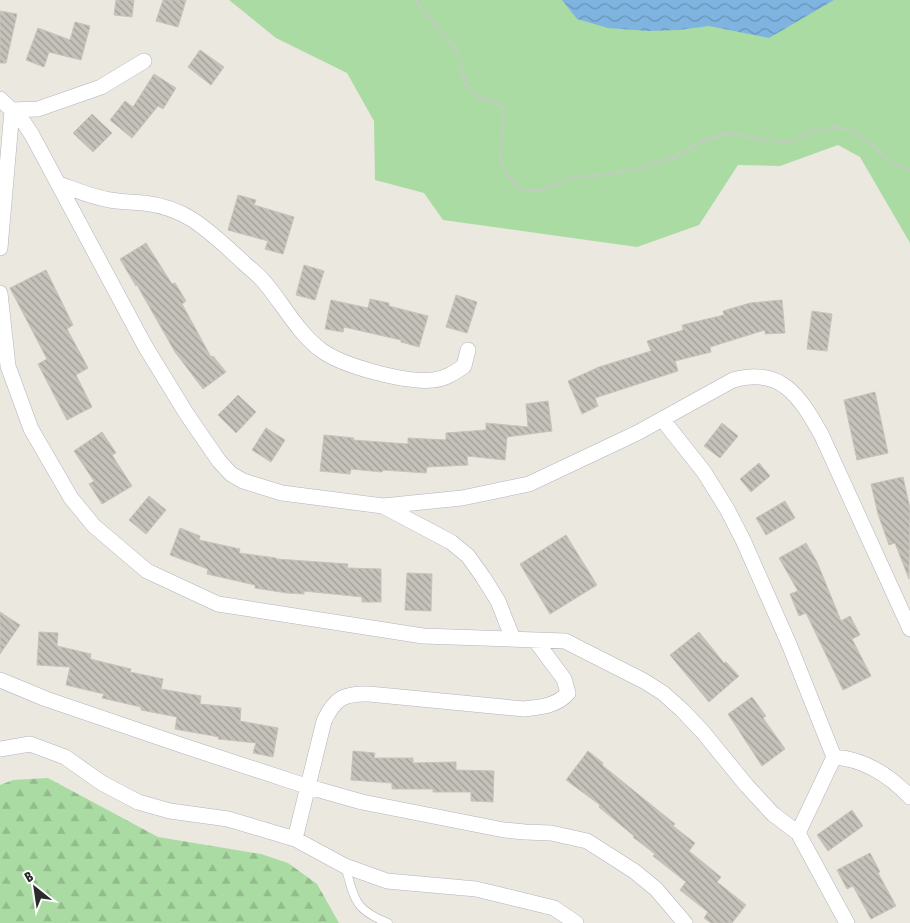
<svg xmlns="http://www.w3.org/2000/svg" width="910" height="923" font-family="'Asap Condensed',sans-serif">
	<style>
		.green { fill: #aadba2 }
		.forest { fill: url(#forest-firs) }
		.water { fill: url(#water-waves) }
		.building { fill: url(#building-back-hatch); stroke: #c7c4b9 }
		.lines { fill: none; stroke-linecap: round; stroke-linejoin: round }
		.lane-casing { stroke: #b3b3bd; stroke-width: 9 }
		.street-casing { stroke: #b3b3bd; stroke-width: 16 }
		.path { stroke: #c8c8c8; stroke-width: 3; stroke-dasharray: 4 2.5; stroke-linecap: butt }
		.lane { stroke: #fff; stroke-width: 8 }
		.street { stroke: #fff; stroke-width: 15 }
	</style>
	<defs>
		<pattern id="forest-firs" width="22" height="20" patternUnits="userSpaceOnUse" patternTransform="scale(1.25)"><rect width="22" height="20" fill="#aadba2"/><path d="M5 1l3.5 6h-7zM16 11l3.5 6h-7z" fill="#92bc8c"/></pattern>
		<pattern id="water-waves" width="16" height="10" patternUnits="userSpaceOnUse" patternTransform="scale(1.25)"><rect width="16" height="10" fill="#7fb4e1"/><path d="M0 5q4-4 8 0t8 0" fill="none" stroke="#6893b7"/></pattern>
		<pattern id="building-back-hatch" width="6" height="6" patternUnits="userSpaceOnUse" patternTransform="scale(1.25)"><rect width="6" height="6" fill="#c4c2ba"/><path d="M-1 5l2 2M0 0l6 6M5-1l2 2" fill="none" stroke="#9f9e97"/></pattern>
	</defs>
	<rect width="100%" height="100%" fill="#ebe8df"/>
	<path class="green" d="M229,0H910V243L860,157L838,145L780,166L738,165L699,225L637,247L443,220L424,193L375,180L374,121L347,73L276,38Z"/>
	<path class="forest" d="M48,778L158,837L261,854L288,863L317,884L339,923H0V785L13,780Z"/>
	<path class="water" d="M562,0H834L769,38L709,26L679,30L648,31L608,28L577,19Z"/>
	<path class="building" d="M116,0H134L132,17L114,15Z
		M163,0H186L178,27L156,21Z
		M0,11L17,14L6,63H0Z
		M75,22L90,26L81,60L49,52L44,67L26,60L38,28L70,40Z
		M200,50L224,67L211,85L188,67Z
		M154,74L176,88L163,109L158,106L132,138L110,120L125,101L133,107Z
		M92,114L112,133L93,152L73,133Z
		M238,195L256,200L254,205L294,217L283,254L265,249L268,241L228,230Z
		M146,243L172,284L175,283L186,301L182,304L211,357L213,356L226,372L203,389L175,352L137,285L136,286L120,259Z
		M304,265L324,271L315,300L296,295Z
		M46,270L73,325L67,329L88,368L76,375L92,407L67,420L38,364L47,359L10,288Z
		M456,295L477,302L467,333L446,327Z
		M370,299L389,303V306L428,316L419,347L401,342V340L344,327L343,332L325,329L331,300L368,308Z
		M782,300L785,333L765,334V330L710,347L711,352L675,361L678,371L595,398L598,406L582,414L568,381L599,367L651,351L647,341L683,330L682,325L724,315L723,311L750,303Z
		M812,311L832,314L827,351L807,349Z
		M875,392L888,453L857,460L844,400Z
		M238,395L256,412L236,433L218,415Z
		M548,401L552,431L507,437L505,460L467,456L468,465L427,467L426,473L383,470L382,472L351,469L350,474L320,471L324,435L354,438L353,440L408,444V438L446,440V433L486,430V423L528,427L526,404Z
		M722,423L738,436L720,458L704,446Z
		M266,428L285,440L271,462L252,450Z
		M102,432L116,453L112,455L132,486L102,504L89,484L94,481L74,451Z
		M759,463L770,476L751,492L740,479Z
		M903,477L910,508L909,579L895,543L889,545L878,514L871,484Z
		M149,496L166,510L146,534L129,520Z
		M785,501L795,518L766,535L756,518Z
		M180,528L200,536L199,540L240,549L239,553L276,558V559L348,564L347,568L381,569V602H362V597L304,591V594L287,593L255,588V585L207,574L208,569L170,555Z
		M566,535L597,585L550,614L520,564Z
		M806,543L817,562L841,621L850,616L860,635L852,639L871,676L843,690L806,613L799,616L790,594L798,591L779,558Z
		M407,573L432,574L431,611L405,610Z
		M0,612L20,625L0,654Z
		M39,632L58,633L57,646L91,654L90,659L131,669L130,672L163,679L161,689L201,696L200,704L241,708L240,721L278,728L273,757L253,753L256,743L218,739L219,737L175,729L177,717L141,710V707L102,698L104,694L66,685L70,667L37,665Z
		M699,632L724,663L726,662L739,676L709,702L670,655Z
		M752,697L766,716L763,718L785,749L762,766L728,714Z
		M353,751L375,753L374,758H413V763L456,762V770L494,771L493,802L471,801V792H433V789H392V783L351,780Z
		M588,751L603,763L602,765L675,824L673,826L695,843L689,851L721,877L717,882L746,905L732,923H711L704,918L708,912L680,890L686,882L653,856L655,854L633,837L634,836L599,807L600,805L566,780Z
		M852,810L863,826L828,851L817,835Z
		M870,853L880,872L878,873L896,906L871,919L853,886L847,889L837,870Z"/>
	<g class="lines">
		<g class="lane-casing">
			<path id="lane" d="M345,866C355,899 353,909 388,923"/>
		</g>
		<g class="street-casing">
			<path id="street" d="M0,99L22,120L32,135L145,346L186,413L219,461L231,474L243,481L282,493L383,506L451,542L468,556L483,577L498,601L513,639
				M59,184C76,190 92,197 110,200C121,202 132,202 144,203C161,205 179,211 193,220C211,232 227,247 243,262C250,269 259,275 265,283C283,304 298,333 321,350C342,366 406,383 433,380C445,379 454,373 464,366L468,350
				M0,248L12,110L38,109L101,87L144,61
				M0,293L8,366L31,429L71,498L94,526L147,571L218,604L423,636L565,641L644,681L663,693L682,710L702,731L747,786L773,814L798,833L847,923
				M662,419L704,472L727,509L743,540L789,644L834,757
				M383,506L462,498L529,484L637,433L733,380C781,366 800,397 821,434L910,629
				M0,680L46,699L181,745L309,787L362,802L504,830L525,832L551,833L587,841L634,871L656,889L685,923
				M0,749L30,744L65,757L102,783L138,802L170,811L228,819L295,839L345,866L387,881L476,889L554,908L576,923
				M798,833L834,757C864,759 890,776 910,797
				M295,839L324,721C335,698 344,693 369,694L524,709C540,707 557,706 568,693L564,679L535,640"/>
		</g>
		<path class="path" d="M415,0L457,52L465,83L479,97L502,106L503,128L500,161L513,183L524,191L543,190L573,177L603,175L642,168L674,157L705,140L730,133L758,139L790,142L812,131L831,127L848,129L868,142L892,163L910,170"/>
		<use href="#lane" class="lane"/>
		<use href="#street" class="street"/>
	</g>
	<g transform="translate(35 888) rotate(330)" stroke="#ffffff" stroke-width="4" paint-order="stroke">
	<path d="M0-4L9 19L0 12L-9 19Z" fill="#2b2b2b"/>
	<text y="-8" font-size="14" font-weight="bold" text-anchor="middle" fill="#2b2b2b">B</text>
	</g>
</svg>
